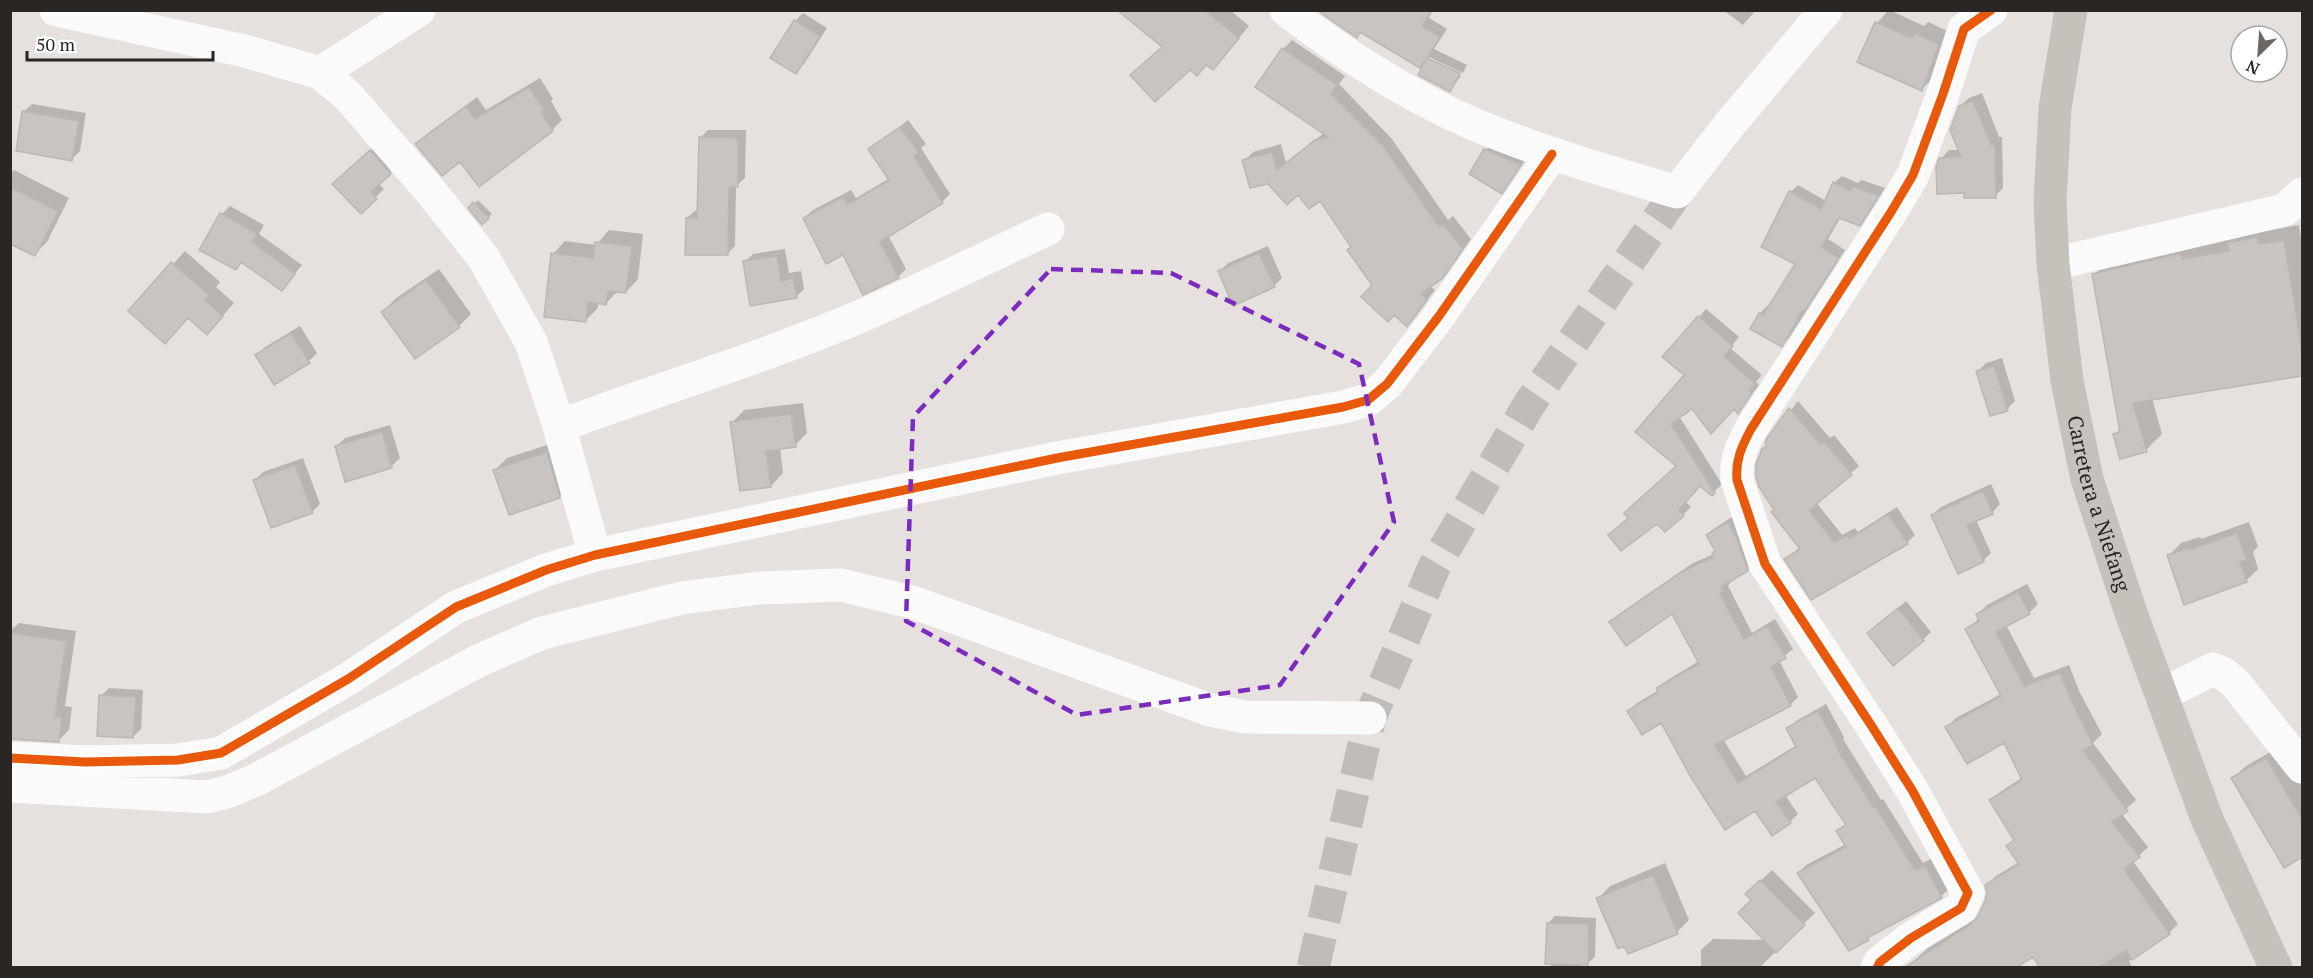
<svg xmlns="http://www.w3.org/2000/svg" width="2313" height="978" font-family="'PT Serif',serif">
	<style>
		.shadow { fill: #0003 }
		.building { fill: #c8c4c1; stroke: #bbb7b5; stroke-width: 1.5 }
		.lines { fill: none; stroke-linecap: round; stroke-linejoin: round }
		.minor-tunnel { stroke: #c0bcb9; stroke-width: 33; stroke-dasharray: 33 16; stroke-linecap: butt }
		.minor { stroke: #fbfafa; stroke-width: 33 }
		.major { stroke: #c7c1bb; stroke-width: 33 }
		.cycleway-casing { stroke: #fff; stroke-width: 13 }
		.cycleway { stroke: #e8590c; stroke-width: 9 }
		.marked { fill: none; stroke: #7b2cbf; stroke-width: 4.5; stroke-dasharray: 12 8; stroke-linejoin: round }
		.labels { text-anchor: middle; stroke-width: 6; stroke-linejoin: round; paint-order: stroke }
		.street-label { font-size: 21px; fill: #292624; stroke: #fff }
	</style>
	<rect width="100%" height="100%" fill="#e6e1de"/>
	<path class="shadow" d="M1119,10H1230L1249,26L1213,68L1207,64L1163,46Z
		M1381,10H1433L1429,18L1447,29L1434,49L1467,65L1463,73L1429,57V60L1461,76L1450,90L1427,60L1420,67Z
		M1723,10H1756L1743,25Z
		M1889,10L1924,26L1928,22L1950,32L1934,77L1922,89L1877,23Z
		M803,13L827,28L804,64L796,72L795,21Z
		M1292,40L1345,76L1339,84L1392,139L1448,220L1453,216L1471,239L1451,267L1430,286L1435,290L1407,325L1394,313L1374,286L1352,247L1320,198L1268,182L1244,161L1253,152L1281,144L1286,163L1324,133L1257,87L1283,49Z
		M540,78L553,99L551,101L562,120L552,130L417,144L427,134L477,97L486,110Z
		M1982,93L1999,137H2002L2003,188L1995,196L1966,192L1941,159L1949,150H1960V106L1969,98Z
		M32,104L86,113L80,151L72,159L23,112Z
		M908,120L926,144L921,148L950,194L942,202L888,235L906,269L898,277L843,253L804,218L813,210L851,190L856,198L890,178L870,150Z
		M708,130H746L745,178L736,186L735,246L727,254L687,218L696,210H699L700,138Z
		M1494,141L1528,157L1501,192L1471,173L1486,150Z
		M379,143L398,165L378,184L384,189L361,212L342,176Z
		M14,170L69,198L47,242L35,254L10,242V174Z
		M1842,176L1858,183L1861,180L1885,188L1867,216L1860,224L1841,217L1828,239L1845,250L1789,338L1781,345L1760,313L1767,306L1770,307L1797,263L1790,192L1798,185L1826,201L1834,183Z
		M478,200L492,214L482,223L470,208Z
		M230,206L264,225L259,234L302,265L289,281L243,261L236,269L202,249L222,214Z
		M2299,225L2302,244V374L2152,398L2162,434L2146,450L2114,435L2120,429L2094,275L2110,259Z
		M609,230L643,234L638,279L626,292L618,291L606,303L598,302V308L585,321L553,254L565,241L596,245Z
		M1268,246L1282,278L1274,286L1220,271L1228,263Z
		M785,249L789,273L801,271L804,289L796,297L745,262L753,254Z
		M185,251L220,282L216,287L234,303L219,320L130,311Z
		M439,269L471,314L459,326L383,312L395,299Z
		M1706,309L1739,337L1730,348L1762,375L1756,382L1759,385L1738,412L1734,407H1692L1679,416L1722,484L1712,494L1701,485L1686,502L1691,507L1683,515L1610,535L1629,517L1678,466L1637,431L1686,375L1699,317Z
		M300,326L317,353L309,361L274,383L257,355L265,347Z
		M2002,358L2015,401L2007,409L1978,371L1986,363Z
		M1798,401L1830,438L1834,435L1859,466L1816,502L1842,535L1855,528L1858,532L1897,507L1915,535L1907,543L1786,559L1800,547L1776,510L1768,445L1769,439Z
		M803,403L807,433L795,445L780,447L783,473L771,486L732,423L744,410Z
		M390,425L400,458L392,466L346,480L337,446L345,438Z
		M559,441L571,485L559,497L495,470L507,458Z
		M303,458L320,504L312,512L255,480L263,472Z
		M1991,484L2000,504L1992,513L1976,520L1991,553L1983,561L1932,515L1941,507Z
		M1735,515L1755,561L1747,570L1729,581L1730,583L1728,586L1752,633L1775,619L1793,649L1779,660L1798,697L1791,704L1723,739L1746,776L1797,745L1788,729L1796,721L1826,704L1844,737L1843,739L1881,800L1883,799L1923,863L1933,858L1949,889L1941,896L1874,932L1868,939L1799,873L1806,865L1846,844L1838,831L1846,823L1815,775L1785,795L1798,814L1790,822L1755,809L1661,721L1629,711L1637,703L1659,690L1666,681L1699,661L1673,612L1611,622L1619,614L1693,563L1714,554L1716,550L1707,535L1715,528Z
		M2249,522L2258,546L2253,552L2258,569L2246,581L2168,556L2181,543L2200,537L2201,539Z
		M2027,584L2038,604L2029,613L2006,625L2034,678L2069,665L2080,693L2102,734L2093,743L2136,800L2121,813L2148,847L2133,861L2178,924L2169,933L2129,961L2133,968H2041L2034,955L1906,968L1928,948L1979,917L1988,893L1986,885L1996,876L2019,862L2015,839L1991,801L2000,792L2023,777L2005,741L1947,727L1956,718L2001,694L1967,629L1980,618L1978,614L1987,605Z
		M1906,601L1931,632L1923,640L1869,633Z
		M19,623L76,631L65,706L72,707L69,730L59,740L10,738V631Z
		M109,688L143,690L141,729L133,737L101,696Z
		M2279,747L2302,786V855L2285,866L2233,778L2246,766Z
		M1665,863L1689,920L1677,932L1598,899L1610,886Z
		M1772,870L1815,913L1759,968H1701V950L1713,939L1766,940L1753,900L1747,894Z
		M1555,916L1596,918L1595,957L1587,964H1580V968H1551L1548,923Z"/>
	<path class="building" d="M1117,10H1205L1239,38L1213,70L1206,65L1197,76L1190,70L1155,102L1130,75L1162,47Z
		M1323,10H1432L1422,26L1440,37L1427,58L1460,73L1450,92L1418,75L1427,58L1420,68L1360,32L1357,38L1321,13Z
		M794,20L820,36L796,74L770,58Z
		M1875,22L1912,38L1914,33L1939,44L1922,91L1857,62Z
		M1282,48L1337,85L1331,94L1384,147L1439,227L1443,224L1463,249L1443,278L1421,294L1427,300L1407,327L1394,315L1388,322L1361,297L1372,285L1347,250L1351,247L1320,201L1309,209L1298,195L1287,205L1268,184L1250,188L1242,160L1272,152L1277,170L1315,140L1328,137L1255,87Z
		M529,87L544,110L541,112L553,131L479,187L460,162L442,176L415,144L466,106L475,119Z
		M1973,100L1991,145H1995L1996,198H1964V193L1937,194L1936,167L1939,158L1961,157L1950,130L1959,106Z
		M22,111L79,121L72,161L16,151Z
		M900,127L919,153L914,156L943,203L880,242L899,278L863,295L843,255L826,264L803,218L843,197L847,205L889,180L868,149Z
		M699,137L738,138V187H729L728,255H685L686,218H697Z
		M1484,149L1521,165L1502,194L1469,174Z
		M370,150L391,174L371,192L377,199L361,214L332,184Z
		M1833,182L1851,191L1852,186L1879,196L1860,226L1839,218L1821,247L1839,258L1804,312L1802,311L1782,347L1750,329L1759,313L1763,315L1795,264L1761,247L1789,191L1821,209Z
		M10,187L58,211L35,256L10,244Z
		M473,202L489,218L482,225L468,208Z
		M220,213L257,234L252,242L295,274L282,291L241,262L236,270L199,250Z
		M2257,237L2258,244L2284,241L2298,325L2302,355V376L2133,403L2147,452L2120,459L2113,434L2120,432L2092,274L2165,257L2181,254L2182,259L2229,251L2227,243Z
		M595,242L632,246L626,293L608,291L606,305L588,302L586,322L544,317L551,253L593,258Z
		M1259,253L1275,287L1233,306L1218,271Z
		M777,256L781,281L793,278L797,298L750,306L743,261Z
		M171,262L209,295L205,300L223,316L207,335L188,318L165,344L128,311Z
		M426,280L460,327L415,359L381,312Z
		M1698,316L1733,346L1724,356L1755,384L1749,391L1752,393L1738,414L1734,409L1711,434L1692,409L1671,424L1715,493L1712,496L1700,486L1679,510L1684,516L1665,532L1657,524L1621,551L1608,535L1628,518L1624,513L1676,466L1635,432L1684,375L1662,357Z
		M291,333L310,363L274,385L255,355Z
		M1994,366L2008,411L1990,416L1976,371Z
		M1789,408L1821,445L1825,442L1852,475L1809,510L1834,542L1847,535L1849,539L1888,514L1908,544L1811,600L1784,559L1800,549L1771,512L1774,510L1759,487L1756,477V464L1762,449L1767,445L1765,443L1767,438Z
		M791,414L796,447L766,451L771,487L740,491L730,422Z
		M382,432L392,468L345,482L335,446Z
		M547,452L560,498L509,515L493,470Z
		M295,465L313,513L271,528L253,480Z
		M1983,491L1993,514L1967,525L1984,562L1958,574L1931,515Z
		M1727,522L1736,536L1748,571L1721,587L1723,592L1720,594L1744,639L1767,626L1786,658L1771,667L1791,706L1715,745L1738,783L1796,747L1786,728L1818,711L1837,746L1836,747L1873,807L1875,806L1915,870L1925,865L1942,898L1867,938L1869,940L1849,951L1797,873L1846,847L1836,831L1846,825L1815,778L1776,802L1791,823L1772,836L1755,811L1725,830L1692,779L1661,723L1642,735L1627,711L1658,692L1656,688L1699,664L1672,614L1626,646L1609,622L1683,571L1714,557L1712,553L1715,551L1706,535Z
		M2237,533L2247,560L2240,562L2247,582L2184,605L2167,555L2188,548L2189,550Z
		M2018,592L2030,614L1996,632L2024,686L2060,673L2072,702L2093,745L2083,750L2128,811L2112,822L2140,857L2124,869L2170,934L2132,960L2126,951L2097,968H2040L2033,957L2015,968H1904L1971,924L1978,916L1985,901L1987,893L1985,885L2019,864L2006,846L2014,840L1989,800L2022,780L2004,743L1967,764L1945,727L2001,696L1965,629L1979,621L1976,614Z
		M1898,608L1924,641L1893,666L1867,633Z
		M10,633L66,641L55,717H62L59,742L10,739Z
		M99,695L136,697L133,738L97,736Z
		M2266,758L2302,819V857L2284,868L2231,778Z
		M1653,875L1678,934L1628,954L1624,946L1618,949L1596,898Z
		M1760,880L1805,925L1776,953L1738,913L1751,900L1745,894Z
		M1547,923L1589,924L1588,965L1545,964Z"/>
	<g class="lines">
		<path class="minor-tunnel" d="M1313,968L1370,718L1434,567L1530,403L1677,192"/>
		<path class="minor" d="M56,10L245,51L320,73L347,95L432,193L483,257L531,342L559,426L595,555
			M1286,10C1343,54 1404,93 1469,122C1536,151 1607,171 1677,192L1730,124L1826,10
			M320,73L419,10
			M2053,264L2276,212L2286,209L2302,194
			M559,426C661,388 766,357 866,314C927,287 987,257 1048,229
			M2161,695L2213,669L2224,674L2235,683L2302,767
			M10,758L85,762L178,760L221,753L348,679L456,607L546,570L595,555L1057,458L1343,407L1368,400L1387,384L1439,316L1552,154
			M10,786L207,797L227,792L256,780L480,660L542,633L681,598L760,588L841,585L915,603L1210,710L1245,717L1370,718
			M1877,968L1880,962L1911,938L1961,908L1968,893L1912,790L1871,725L1765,564L1737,480C1735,460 1742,446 1751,429L1891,212L1913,175L1943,94L1964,29L1991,10"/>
		<path class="major" id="s1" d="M2071,10L2055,108L2050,202L2053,264L2067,381L2087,479L2131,613L2207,819L2276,968"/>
		<g class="cycleway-casing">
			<path id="cycleway" d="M10,758L85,762L178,760L221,753L348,679L456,607L546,570L595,555L1057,458L1343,407L1368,400L1387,384L1439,316L1552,154
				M1877,968L1880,962L1911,938L1961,908L1968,893L1912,790L1871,725L1765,564L1737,480C1735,460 1742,446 1751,429L1891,212L1913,175L1943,94L1964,29L1991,10"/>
		</g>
		<use href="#cycleway" class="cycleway"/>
	</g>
	<path class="marked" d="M1051,269L1171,273L1359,364L1394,522L1280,685L1077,715L906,621L913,417Z"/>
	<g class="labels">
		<g class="street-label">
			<text dy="7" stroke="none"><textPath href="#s1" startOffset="500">Carretera a Niefang</textPath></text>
		</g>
	</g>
	<rect width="2313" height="978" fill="none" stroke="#292624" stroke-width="24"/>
	<g transform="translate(2259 54) rotate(205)"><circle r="28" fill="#ffffff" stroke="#a9a8a7" stroke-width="1.5"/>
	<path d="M0-4.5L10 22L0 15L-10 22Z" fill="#6b6765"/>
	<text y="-9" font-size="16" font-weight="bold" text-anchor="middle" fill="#292624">N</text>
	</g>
	<path d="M27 51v9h186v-9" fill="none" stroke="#292624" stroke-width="3"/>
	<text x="36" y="51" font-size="18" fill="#292624" stroke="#ffffff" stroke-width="4.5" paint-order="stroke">50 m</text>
</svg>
